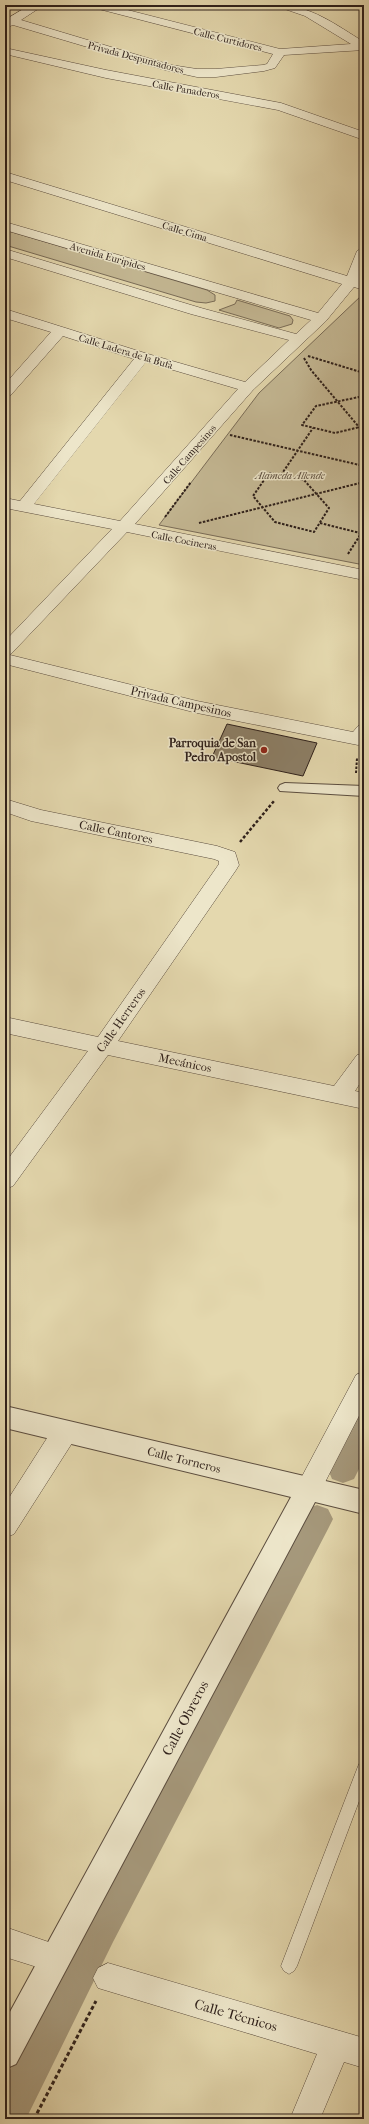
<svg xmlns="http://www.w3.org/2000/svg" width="369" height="2124" font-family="'IM FELL French Canon',serif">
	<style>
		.green { fill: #c5b995; stroke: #796c58 }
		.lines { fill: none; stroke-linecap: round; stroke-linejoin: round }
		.canal { fill: #a6997c; fill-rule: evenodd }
		.building { fill: #8c7f67; stroke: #2d1f1a }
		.service-casing { stroke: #5b4d3f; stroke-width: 1 }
		.pedestrian-casing { stroke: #5b4d3f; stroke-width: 2 }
		.minor-casing { stroke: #5b4d3f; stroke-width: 1 }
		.tertiary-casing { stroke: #5b4d3f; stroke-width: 2 }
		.path-far2 { stroke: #2d1f1a; stroke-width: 2; stroke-dasharray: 2.5 1.5; stroke-linecap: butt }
		.path-far1 { stroke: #2d1f1a; stroke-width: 2.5; stroke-dasharray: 3 2; stroke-linecap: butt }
		.path { stroke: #2d1f1a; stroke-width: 3; stroke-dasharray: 4 2.5; stroke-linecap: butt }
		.service { fill: #ede6ca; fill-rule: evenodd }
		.pedestrian { fill: #ede6ca; fill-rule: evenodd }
		.minor { fill: #ede6ca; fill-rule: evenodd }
		.tertiary { fill: #ede6ca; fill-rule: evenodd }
		.poi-dot { fill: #8f2418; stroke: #ede6ca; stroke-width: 1.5 }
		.labels { text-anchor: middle; stroke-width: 3; stroke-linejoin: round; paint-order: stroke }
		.far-street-label { font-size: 10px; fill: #2d1f1a; stroke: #ede6ca }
		.far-park-label { font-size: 10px; font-style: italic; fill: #5b4d3f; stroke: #ede6ca }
		.street-label { font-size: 12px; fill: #2d1f1a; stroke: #ede6ca }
		.poi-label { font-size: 12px; font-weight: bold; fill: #2d1f1a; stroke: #ede6ca; text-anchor: end }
		.near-street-label { font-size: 14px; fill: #2d1f1a; stroke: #ede6ca }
	</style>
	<rect width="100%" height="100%" fill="#e4d8ae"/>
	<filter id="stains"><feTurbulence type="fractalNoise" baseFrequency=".005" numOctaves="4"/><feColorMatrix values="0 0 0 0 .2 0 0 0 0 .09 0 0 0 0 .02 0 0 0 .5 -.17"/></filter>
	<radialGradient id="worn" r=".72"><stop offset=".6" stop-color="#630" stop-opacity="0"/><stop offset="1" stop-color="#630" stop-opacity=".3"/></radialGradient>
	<path class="green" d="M5,230L207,290L215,295V301L206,303L196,302L5,245Z
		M362,295L364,296V565L159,525L259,393Z
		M237,300L290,316L293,320L292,324L279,328L219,310L235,304Z"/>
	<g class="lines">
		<path class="canal" d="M364,1415V1459L354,1479L343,1483L332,1479L328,1469L353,1419Z
			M317,1505L328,1509L333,1519L328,1529L113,1942L26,2119H5V2080L87,1916L306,1509Z"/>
	</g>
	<path class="building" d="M227,724L317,743L303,776L212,757Z"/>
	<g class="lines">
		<g class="service-casing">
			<path id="service" d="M364,1762V1788L297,1966L294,1971L289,1974L284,1971L281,1966L357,1769L359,1764Z"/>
		</g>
		<g class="pedestrian-casing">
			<path id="pedestrian" d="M285,783L364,786V796L280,791L278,788L280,785Z"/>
		</g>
		<g class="minor-casing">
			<path id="minor" d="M30,5H44L21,20L171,65L197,69H216L263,65L267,64L273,54L91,7L89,5H108L280,49L351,44L305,16L279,7L277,5C311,5 336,25 364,42V50L284,55L275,68L264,71L216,77H197L165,70L13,25L5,28V20Z
				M5,48L106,70L281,103L364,132V140L278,110L106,78L5,54Z
				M5,172L347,276L357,251L364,247V267L359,280L364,282V290L354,287L326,321L253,390L135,524L364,570V580L127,532L10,655L197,701L353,732L358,726L364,724V743L358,745L197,713L5,664V641L112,529L5,508V498L20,501L134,359L63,336L10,396L5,397V384L51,332L5,318V309L148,354L245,382L289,340L191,314L5,257V249L201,308L296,334L311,320L5,230V222L318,313L342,284L5,180ZM146,362L238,389L120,521L34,504Z
				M5,799L41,810L217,846L235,852L239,865L236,870L118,1041L334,1086L357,1055L364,1053V1077L355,1091L364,1093V1109L108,1055L13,1186L5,1189V1163L88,1051L5,1033V1017L98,1037L219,864V861L214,859L31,821L5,812Z
				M364,1371V1406L317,1498L308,1501L299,1498L295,1490L299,1482L356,1375Z
				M65,1421L74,1424L77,1432L74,1440L14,1534L5,1538V1504L56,1424Z
				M5,1927L66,1948L71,1958L66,1968L56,1973L5,1957Z
				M108,1963L364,2038V2068L344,2062L320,2119H290L317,2054L98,1988L93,1978L98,1968Z"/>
		</g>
		<g class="tertiary-casing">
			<path id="tertiary" d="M5,1406L364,1490V1514L315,1502L16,2064L5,2069V2021L291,1497L5,1428Z"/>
		</g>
		<path class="path-far2" d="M308,356L364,373
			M304,358L311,370L364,433
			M364,398L359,397L316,406L302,425L335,433L364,426
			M230,435L364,466
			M364,472V475
			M269,473L304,480L329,508L314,532L275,522L253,496Z
			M281,475L313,428
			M165,517L191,482
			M199,523L364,482
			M320,523L364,534
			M348,554L364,529
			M356,773L357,758"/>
		<path class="path-far1" d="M240,842L274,801"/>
		<path class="path" d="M5,2118L8,2119
			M34,2119L96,2001"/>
		<use href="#service" class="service"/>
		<use href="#pedestrian" class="pedestrian"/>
		<use href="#minor" class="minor"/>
		<use href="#tertiary" class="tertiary"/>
	</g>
	<circle class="poi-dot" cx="264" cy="750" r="4"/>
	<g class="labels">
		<g class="far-street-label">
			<text transform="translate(228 39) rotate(14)" y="4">Calle Curtidores</text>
			<text transform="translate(136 57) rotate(15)" y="4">Privada Despuntadores</text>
			<text transform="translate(186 89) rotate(10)" y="4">Calle Panaderos</text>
			<text transform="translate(185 231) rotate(17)" y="4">Calle Cima</text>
			<text transform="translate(108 256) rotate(16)" y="4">Avenida Euripides</text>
			<text transform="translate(126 351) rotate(17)" y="4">Calle Ladera de la Bufa</text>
			<text transform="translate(189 454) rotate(-49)" y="4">Calle Campesinos</text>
			<text transform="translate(184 540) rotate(11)" y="4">Calle Cocineras</text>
		</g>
		<g class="far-park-label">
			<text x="290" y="479">Alameda Allende</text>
		</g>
		<g class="street-label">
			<text transform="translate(181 702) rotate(13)" y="4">Privada Campesinos</text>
			<text transform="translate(116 832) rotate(12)" y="4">Calle Cantores</text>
			<text transform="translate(121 1020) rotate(-55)" y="4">Calle Herreros</text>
			<text transform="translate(185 1063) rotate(12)" y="4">Mecánicos</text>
			<text transform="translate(184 1460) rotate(14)" y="4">Calle Torneros</text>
		</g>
		<g class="poi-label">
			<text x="256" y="747">Parroquia de San<tspan x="256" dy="14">Pedro Apostol</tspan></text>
		</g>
		<g class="near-street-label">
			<text transform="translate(185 1718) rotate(-62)" y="5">Calle Obreros</text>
			<text transform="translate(236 2015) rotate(16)" y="5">Calle Técnicos</text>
		</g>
	</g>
	<rect width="369" height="2124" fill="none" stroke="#e4d8ae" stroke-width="20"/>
	<rect x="6" y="6" width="357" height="2112" fill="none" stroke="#2d1f1a" stroke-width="2"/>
	<rect x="10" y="10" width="349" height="2104" fill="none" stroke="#2d1f1a"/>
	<rect width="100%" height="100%" filter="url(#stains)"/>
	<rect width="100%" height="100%" fill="url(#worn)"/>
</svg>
